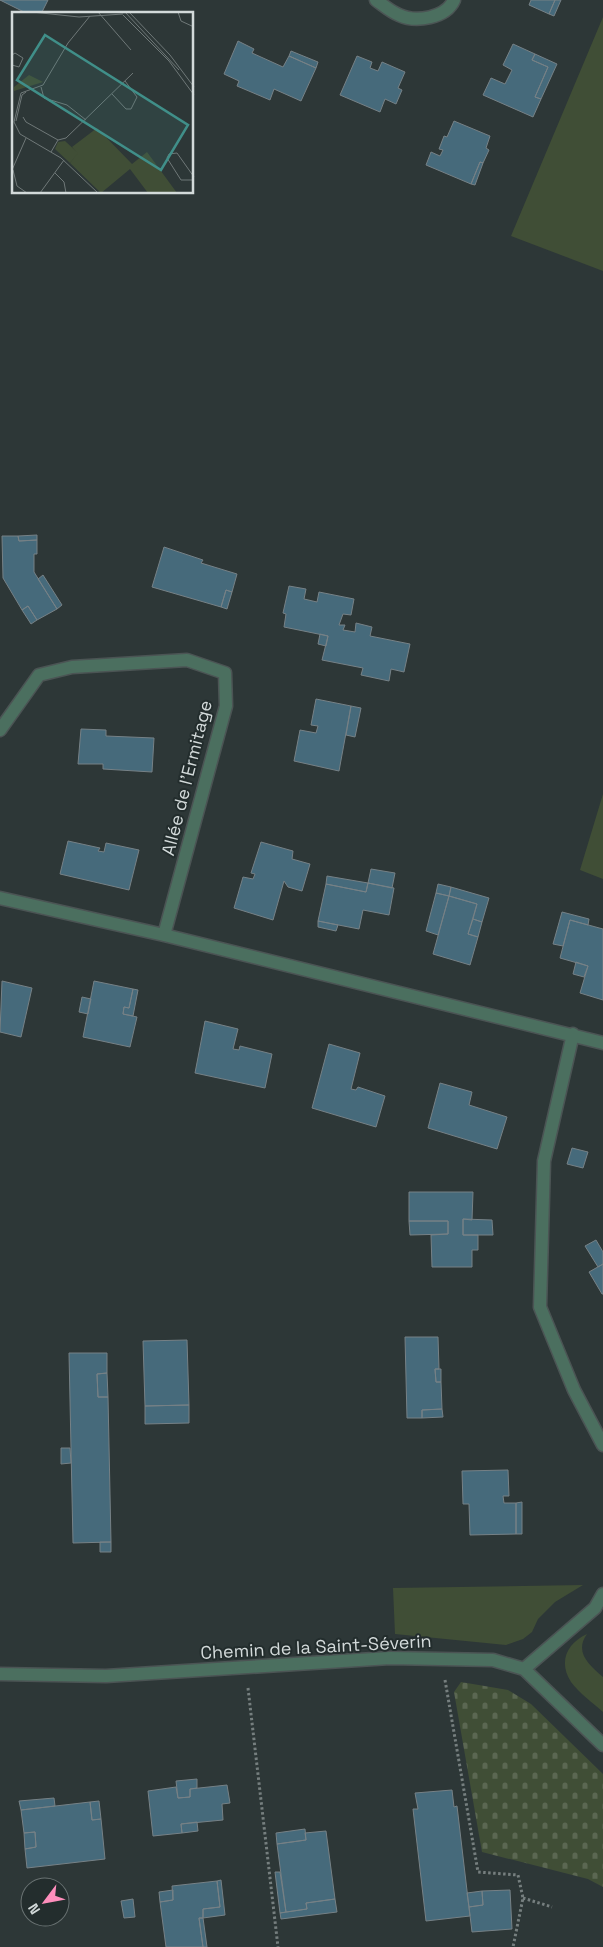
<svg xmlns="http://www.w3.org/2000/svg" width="603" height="1947" font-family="'Space Grotesk',sans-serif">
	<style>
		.grass { fill: #404e36 }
		.cemetery { fill: url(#cemetery-stones) }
		.building { fill: #466a7b; stroke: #768186 }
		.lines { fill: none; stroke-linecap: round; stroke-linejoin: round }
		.street-casing { stroke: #4b5454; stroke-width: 15 }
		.path { stroke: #767f7f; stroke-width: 3; stroke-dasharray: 2.5 2.5; stroke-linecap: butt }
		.street { stroke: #4b6f5f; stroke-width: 12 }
		.labels { text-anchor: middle; stroke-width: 4; stroke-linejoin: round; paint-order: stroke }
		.street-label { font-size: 18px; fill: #d3dada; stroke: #232d2d }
		.inset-road { fill: none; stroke: #6f7878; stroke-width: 1 }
		.view { fill: #408f89; fill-opacity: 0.15; stroke: #408f89; stroke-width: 2.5 }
		.inset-edge { fill: none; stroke: #d3dada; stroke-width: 2.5 }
	</style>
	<defs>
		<pattern id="cemetery-stones" width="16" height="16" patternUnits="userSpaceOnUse" patternTransform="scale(1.25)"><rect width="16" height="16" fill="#404e36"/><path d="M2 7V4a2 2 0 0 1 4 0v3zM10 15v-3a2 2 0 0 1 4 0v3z" fill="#5b6752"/></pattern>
	</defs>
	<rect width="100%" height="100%" fill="#2d3737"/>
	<path class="grass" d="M603,17V271L511,236Z
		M603,794V879L580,870Z
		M583,1585L555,1602L538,1619L532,1632L523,1639L506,1645L395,1634L393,1588Z
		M587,1634C574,1652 589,1665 603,1677V1712C593,1703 579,1693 571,1682C558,1662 567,1643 587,1634Z"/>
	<path class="cemetery" d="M461,1682L508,1690L531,1704L603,1774V1887L588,1879L482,1852L454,1692Z"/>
	<path class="building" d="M0,0H48L41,14H28Z
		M531,0H555L549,14L529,5Z
		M555,0H561L554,16L549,14Z
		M238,41L254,49L252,53L283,67L289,56L316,68L301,101L274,89L270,100L237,86L239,81L224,74Z
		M513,44L535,54L532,60L548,67L535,97L541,99L533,117L483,95L491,78L505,84L512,70L503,65Z
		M291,51L318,62L316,68L289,56Z
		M535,54L557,64L541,99L535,97L548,67L532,60Z
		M357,56L372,62L370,68L378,71L382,62L405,72L398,88L402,90L396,104L385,99L380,112L340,95Z
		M454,121L490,136L486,148L489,150L483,163L480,162L471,184L426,165L431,152L440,156L443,150L439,149L444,136L447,137Z
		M480,162L483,163L475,185L471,184Z
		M37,535V540L19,541L18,536Z
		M2,536H18L19,541L37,540V554H34V572L57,609L37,620L28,606L22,610L3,578Z
		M164,547L203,560L201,563L237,574L232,592L226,590L221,607L152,587Z
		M43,575L62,605L57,609L38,579Z
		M289,586L306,589L304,599L317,602L319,592L354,599L351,615L343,614L339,625H345L343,630L355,632L356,623L372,627L370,636L410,644L404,672L391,669L389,681L361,675L363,668L322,660L328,636L284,627L286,614L283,613Z
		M226,590L232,592L227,609L221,607Z
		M28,606L37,620L31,624L22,610Z
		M320,634L328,636L326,646L318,644Z
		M316,699L351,706L339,771L294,761L300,730L316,733L318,726L311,725Z
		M351,706L361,708L355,737L346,735Z
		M81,729L106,730V736L154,738L152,772L103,769V764H78Z
		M68,841L100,848L98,851L104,852L106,843L139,850L129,890L60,874Z
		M261,842L293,851L292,859L310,864L302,891L288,887L284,881L273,920L234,908L243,877L253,879L255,874L251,873Z
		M371,869L395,873L392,888L368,883Z
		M327,876L368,883L366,892L326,884Z
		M368,883L394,888L389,915L363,910L359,929L318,921L326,884L366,892Z
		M438,884L451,887L449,896L436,893Z
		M451,887L489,898L482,922L473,919L477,904L449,896Z
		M436,893L449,896L438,935L426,931Z
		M449,896L477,904L468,934L478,937L470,965L433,954Z
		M562,912L589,919L588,925L570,920L563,946L553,944Z
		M473,919L482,922L478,937L468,934Z
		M570,920L603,929V1000L580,993L588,966L560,958Z
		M318,921L338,925L336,931L318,927Z
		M576,962L588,966L584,977L573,974Z
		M2,981L32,988L21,1037L0,1032Z
		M94,981L133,989L129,1008L124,1007L123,1014L137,1017L130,1047L83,1037Z
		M133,989L138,990L133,1016L123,1014L124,1007L129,1008Z
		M82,997L91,999L88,1014L79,1012Z
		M205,1021L238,1029L233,1049L239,1050L240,1046L272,1054L265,1088L195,1073Z
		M329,1044L360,1053L351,1089L356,1090L358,1087L385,1096L376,1127L312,1108Z
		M440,1083L472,1092L469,1105L507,1117L497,1149L428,1128Z
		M572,1148L588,1152L583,1168L567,1164Z
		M409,1192H473L472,1220L463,1219V1235H478V1250H472V1267H432L431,1235L448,1234V1221H409Z
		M463,1219L492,1220L493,1235H463Z
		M409,1221H448V1234L410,1235Z
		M596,1240L603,1252V1264L598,1267L585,1246Z
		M603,1264V1294H602L589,1272Z
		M405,1337H438L439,1369H435L436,1382H441L442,1409L422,1410V1418H407Z
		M187,1340L189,1405L145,1406L143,1341Z
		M69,1353H107V1373L97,1374L98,1397H108L111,1542L73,1543Z
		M435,1369H441V1382H436Z
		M107,1373L108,1397H98L97,1374Z
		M189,1405V1423L145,1424V1406Z
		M442,1409L443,1417L422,1418V1410Z
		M61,1448H70L71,1463L61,1464Z
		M508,1470L509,1496H503L504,1503H516V1534L470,1535L469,1504H463L462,1471Z
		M522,1502V1534H516V1503Z
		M100,1542H111V1552H100Z
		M197,1779V1788L190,1789V1797L178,1798L176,1781Z
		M227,1785L230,1803L222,1804L223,1820L181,1824L182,1833L153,1836L148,1791L176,1787L178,1798L190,1797V1789Z
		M452,1790L454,1807L457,1806L470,1916L426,1921L413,1809H418L415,1793Z
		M54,1798L55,1806L21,1810L19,1801Z
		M99,1801L101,1819L92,1820L90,1802Z
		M90,1802L92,1820L101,1819L105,1859L27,1868L25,1849L36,1847L35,1832L24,1833L21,1810Z
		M197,1822L198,1831L182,1833L181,1824Z
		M305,1829L306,1840L277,1844L276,1833Z
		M326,1831L335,1899L306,1903L307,1909L286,1912L277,1844L306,1840L305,1833Z
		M35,1832L36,1847L25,1849L24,1833Z
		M275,1872H280L286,1912L280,1913Z
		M221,1880L225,1915L203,1918V1909L220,1907L217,1881Z
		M217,1881L220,1907L203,1909V1918H199L203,1947H166L160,1902L173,1900L172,1886Z
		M173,1890V1900L160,1902L159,1892Z
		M510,1890L512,1929L472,1932L469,1907L483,1905L482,1891Z
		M482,1891L483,1905L469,1907L467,1893Z
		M133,1899L135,1917L124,1918L121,1901Z
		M335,1899L337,1912L281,1919L280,1913L307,1909L306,1903Z
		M199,1918H203L207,1947H203Z"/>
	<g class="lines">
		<g class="street-casing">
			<path id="street" d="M376,0C383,5 391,12 399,15C416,23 446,18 454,0
				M0,730L39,675L72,667L187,660L225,673L226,706L164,935
				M0,898L164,935L603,1043
				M573,1034L544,1161L540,1307L574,1390L603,1445
				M524,1669L595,1608L603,1594
				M0,1674L106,1676L390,1658L493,1660L524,1669L603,1745"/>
		</g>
		<path class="path" d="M445,1680L478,1872L518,1875L523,1898L513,1947
			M248,1688L278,1947
			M523,1898L552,1907"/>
		<use href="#street" class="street"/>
	</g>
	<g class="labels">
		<g class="street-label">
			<text transform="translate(187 778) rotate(-76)" y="6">Allée de l'Ermitage</text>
			<text transform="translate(316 1647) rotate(-3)" y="6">Chemin de la Saint-Séverin</text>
		</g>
	</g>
	<g transform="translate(12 12)">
		<rect width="181" height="181" fill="#2d3737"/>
		<path d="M85,116L120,152L135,140L165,181H136L118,157L89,181L58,151L65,141L60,135Z" fill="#404e36"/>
		<path d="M17,63L31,70L2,79V75Z" fill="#404e36"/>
		<path d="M53,129L66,141L58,151L43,137L46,130Z" fill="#404e36"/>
		<path class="inset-road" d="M20,0L67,5L111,2M86,0L119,38M113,0L167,58M117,0L158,43L182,75M166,0L169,9L182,15M111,3L157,49L182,83M78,4L56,31L31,73L9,81L2,110L8,122L49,146L86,181M0,43L3,41L11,46L7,55L0,53M29,75L32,86L55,93L74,108M100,82L114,97H119L125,85L113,69M11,105L14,110L46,128M4,109L10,83L14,80M39,140L46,128L54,126L121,61M0,158L14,126M1,158L5,174L15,181M43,161L52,170L54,181M182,165L165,141L157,142L155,146L169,168H182M28,181L52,148"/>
		<path class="view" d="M33,23L176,113L149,158L5,68Z"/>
		<rect width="181" height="181" class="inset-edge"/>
	</g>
	<g transform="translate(45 1902) rotate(238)"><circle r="24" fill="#232d2d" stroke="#697272"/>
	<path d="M0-4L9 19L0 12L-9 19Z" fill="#fe8ebc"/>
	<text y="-8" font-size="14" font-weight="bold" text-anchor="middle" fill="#d3dada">N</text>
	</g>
</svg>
